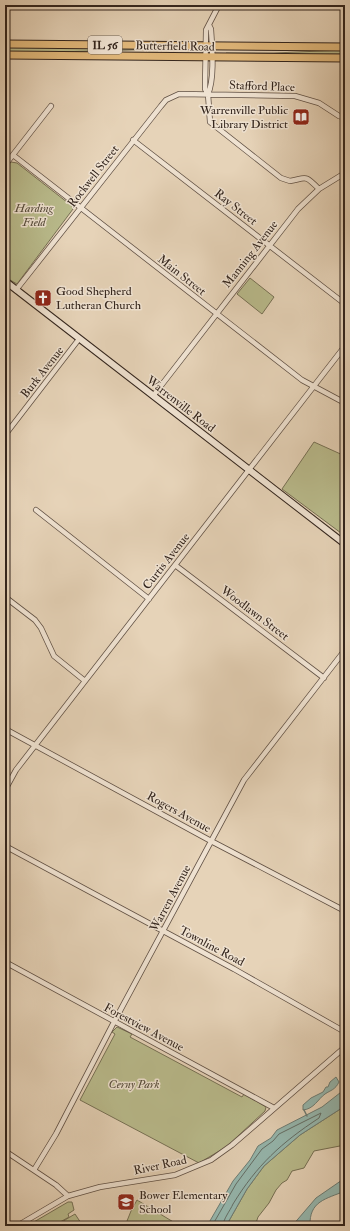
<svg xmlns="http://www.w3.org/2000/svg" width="350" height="1231" font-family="'IM FELL Double Pica',serif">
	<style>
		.green { fill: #b9bb8c; stroke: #767054 }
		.water { fill: #96b8af; stroke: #6e7d75 }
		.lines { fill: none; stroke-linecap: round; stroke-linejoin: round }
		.shore { stroke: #646e66; stroke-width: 1 }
		.stream { stroke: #6e7d75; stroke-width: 1.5 }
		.minor-casing { stroke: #605044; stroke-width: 6 }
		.secondary-casing { stroke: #33251d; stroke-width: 8 }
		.primary-casing { stroke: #33251d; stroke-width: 9 }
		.minor { stroke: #efe2d1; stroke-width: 4.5 }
		.secondary { stroke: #efe2d1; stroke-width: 6 }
		.primary { stroke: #e3ba7c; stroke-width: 7 }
		.labels { text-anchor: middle; stroke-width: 3; stroke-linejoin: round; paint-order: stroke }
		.shield { fill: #efe2d1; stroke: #6b5e53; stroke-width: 1 }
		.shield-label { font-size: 11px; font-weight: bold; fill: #33251d }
		.street-label { font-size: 12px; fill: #33251d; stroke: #efe2d1 }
		.poi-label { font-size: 12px; fill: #33251d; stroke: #efe2d1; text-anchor: start }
		.park-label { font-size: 12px; font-style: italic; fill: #544a39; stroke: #efe2d1 }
	</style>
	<rect width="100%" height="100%" fill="#e6d3b8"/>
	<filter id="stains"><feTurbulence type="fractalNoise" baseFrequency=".005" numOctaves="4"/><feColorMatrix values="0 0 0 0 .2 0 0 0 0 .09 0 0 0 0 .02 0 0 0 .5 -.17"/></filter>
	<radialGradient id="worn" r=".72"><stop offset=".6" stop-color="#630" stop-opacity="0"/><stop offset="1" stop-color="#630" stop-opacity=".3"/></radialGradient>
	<path class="green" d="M5,47L190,48V49C129,49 67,53 5,52Z
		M345,50V54L225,55L226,53H274Z
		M11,162L17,163L72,206L73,209L17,284L5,277V169Z
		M250,278L274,297L262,314L237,294Z
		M314,442L345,456V536L282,489Z
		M117,1027L132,1034L130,1037L242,1097L244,1094L266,1107L265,1111L226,1147L199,1163L80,1100L115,1034L112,1032Z
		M345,1106V1145L314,1151L304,1168L292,1171L287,1180L282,1183L276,1190L269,1203L258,1217L255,1226H226L247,1189L264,1166L300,1135Z
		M137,1200L180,1226H125L131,1211Z
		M68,1202H72L74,1210L68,1214L69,1217L53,1226H27Z
		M75,1214L83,1226H76L74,1223L67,1226H55Z"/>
	<path class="water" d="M336,1077L339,1082C335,1090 331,1090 325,1094C318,1099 314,1109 303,1110V1105L311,1098L323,1092L326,1087H328L330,1082Z
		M345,1089V1106L300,1135L264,1166L247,1189L226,1226H207L233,1181L250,1160L258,1146L271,1138L277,1130L322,1107Z
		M345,1178V1191C326,1199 309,1201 310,1226H292L316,1198Z"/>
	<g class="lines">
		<path class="shore" d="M212,1226L236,1184L262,1149L273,1141L279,1134L321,1113L319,1118C281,1143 257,1165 233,1204C230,1211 223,1219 223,1226"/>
		<path class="stream" d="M304,1110L307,1116"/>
		<g class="minor-casing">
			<path id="minor" d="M219,5L206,30L205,89L208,94L210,122L281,178L290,181C307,178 304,174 319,189
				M208,94C215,78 212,47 211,29L209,25
				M133,140L345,304
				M13,155L302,380L345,403
				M5,165L51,106
				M16,290L161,106L166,100L179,94L295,96L319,103L339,116L345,118
				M153,396L298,209L319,189L345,173
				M5,435L79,339
				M36,510L149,599
				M175,565L324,678
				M5,597L35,620L41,628L54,656L85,681
				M5,729L211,841L345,911
				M5,790L16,770L345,346
				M5,846L234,969L345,1032
				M5,962L274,1108
				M5,1151L56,1185L68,1196
				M34,1170L56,1134L114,1022L244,780L345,650
				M17,1226L68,1196L100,1187L175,1175L211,1160L232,1145L345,1047"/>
		</g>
		<g class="secondary-casing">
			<path id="secondary" d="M5,281L345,544"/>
		</g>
		<g class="primary-casing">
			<path id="primary" d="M5,44L345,47
				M5,55L345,58"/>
		</g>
		<use href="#minor" class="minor"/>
		<use href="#secondary" class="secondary"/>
		<use href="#primary" class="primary"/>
	</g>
	<defs>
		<g id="library-square" transform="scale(0.9)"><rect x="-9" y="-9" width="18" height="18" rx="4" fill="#8f2418" stroke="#efe2d1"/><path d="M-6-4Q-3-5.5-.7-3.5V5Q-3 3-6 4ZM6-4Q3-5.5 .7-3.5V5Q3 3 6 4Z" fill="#fff"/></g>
		<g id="church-square" transform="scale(0.9)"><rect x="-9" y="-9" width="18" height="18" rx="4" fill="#8f2418" stroke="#efe2d1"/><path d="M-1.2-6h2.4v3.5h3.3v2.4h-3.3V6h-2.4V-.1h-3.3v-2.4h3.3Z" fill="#fff"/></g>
		<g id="school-square" transform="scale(0.9)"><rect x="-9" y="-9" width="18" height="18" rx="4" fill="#8f2418" stroke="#efe2d1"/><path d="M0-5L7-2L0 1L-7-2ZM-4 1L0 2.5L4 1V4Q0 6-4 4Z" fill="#fff"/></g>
	</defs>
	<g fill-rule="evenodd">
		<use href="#library-square" x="301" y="117"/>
		<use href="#church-square" x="43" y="298"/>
		<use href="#school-square" x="126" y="1202"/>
	</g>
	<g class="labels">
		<rect class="shield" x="88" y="36" width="34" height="18" rx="3"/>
		<g class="shield-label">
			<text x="105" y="49">IL 56</text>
		</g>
		<g class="street-label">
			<text transform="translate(175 46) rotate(1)" y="4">Butterfield Road</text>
			<text transform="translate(262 86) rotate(2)" y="4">Stafford Place</text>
			<text transform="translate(93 176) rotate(-52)" y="4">Rockwell Street</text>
			<text transform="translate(236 207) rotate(38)" y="4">Ray Street</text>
			<text transform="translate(250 254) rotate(-52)" y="4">Manning Avenue</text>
			<text transform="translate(182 275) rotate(38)" y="4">Main Street</text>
			<text transform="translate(42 372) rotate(-52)" y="4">Burk Avenue</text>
			<text transform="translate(181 404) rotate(38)" y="4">Warrenville Road</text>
			<text transform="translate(166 561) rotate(-52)" y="4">Curtis Avenue</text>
			<text transform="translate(255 613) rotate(37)" y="4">Woodlawn Street</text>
			<text transform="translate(179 812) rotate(29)" y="4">Rogers Avenue</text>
			<text transform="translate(170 898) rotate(-62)" y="4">Warren Avenue</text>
			<text transform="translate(212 946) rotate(28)" y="4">Townline Road</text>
			<text transform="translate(144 1027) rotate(28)" y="4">Forestview Avenue</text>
			<text transform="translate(160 1165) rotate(-12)" y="4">River Road</text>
		</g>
		<g class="poi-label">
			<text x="288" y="114" text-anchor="end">Warrenville Public<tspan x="288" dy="14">Library District</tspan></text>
			<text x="56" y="295">Good Shepherd<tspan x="56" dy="14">Lutheran Church</tspan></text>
			<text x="139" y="1199">Bower Elementary<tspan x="139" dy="14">School</tspan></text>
		</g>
		<g class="park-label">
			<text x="34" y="212">Harding<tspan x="34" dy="14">Field</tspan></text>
			<text x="134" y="1088">Cerny Park</text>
		</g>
	</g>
	<rect width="350" height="1231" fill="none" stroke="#e6d3b8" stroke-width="20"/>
	<rect x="6" y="6" width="338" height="1219" fill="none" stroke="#33251d" stroke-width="2"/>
	<rect x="10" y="10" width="330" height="1211" fill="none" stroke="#33251d"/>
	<rect width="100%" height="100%" filter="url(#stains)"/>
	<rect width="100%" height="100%" fill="url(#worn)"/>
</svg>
